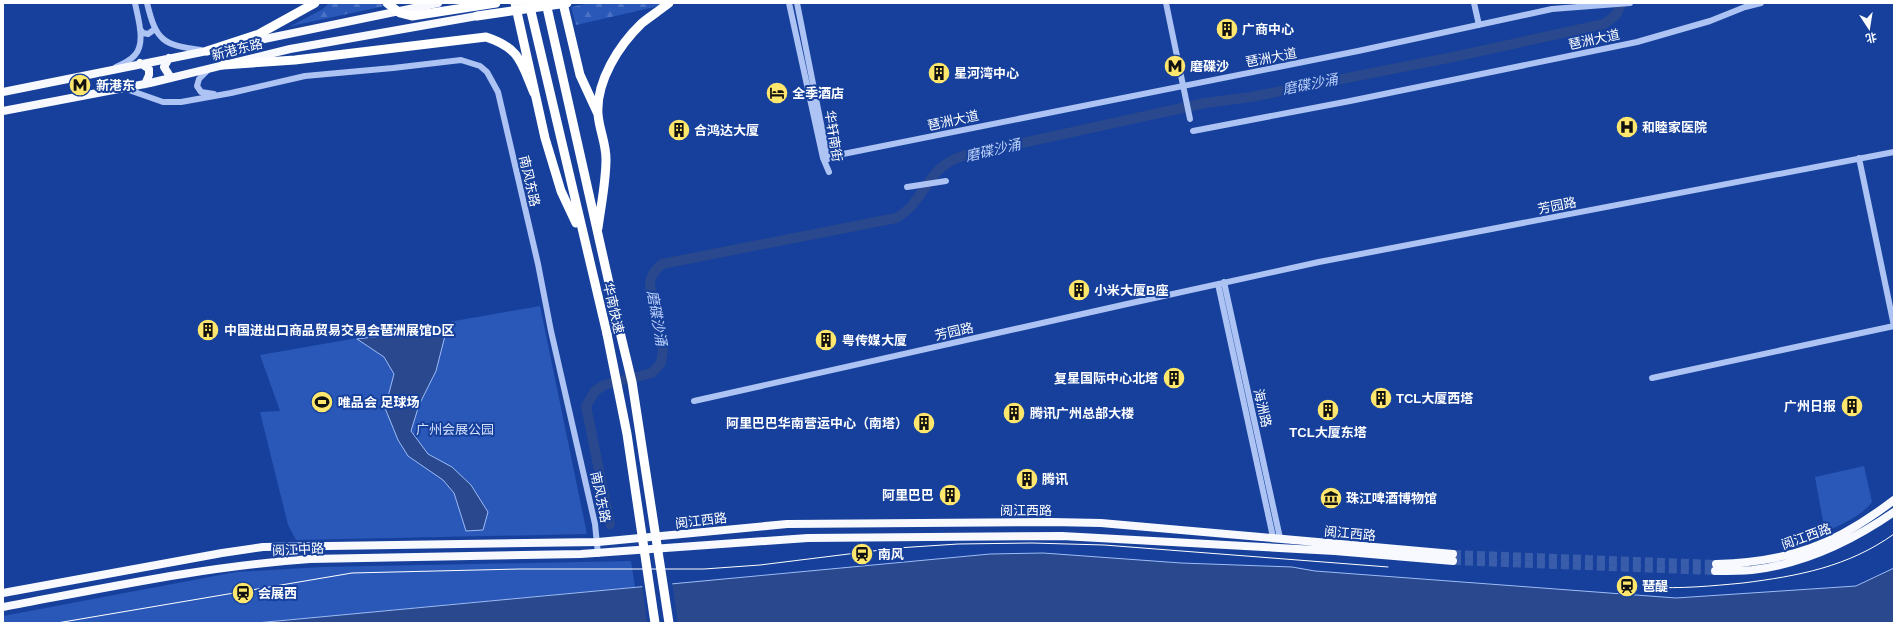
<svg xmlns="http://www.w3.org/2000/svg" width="1897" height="626" font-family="Arial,'Noto Sans SC',sans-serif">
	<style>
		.forest { fill: url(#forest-firs) }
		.green { fill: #2958b9 }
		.water { fill: #29488d; stroke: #9ebcf5 }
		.pier { fill: #16409b }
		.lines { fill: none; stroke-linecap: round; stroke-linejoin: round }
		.river { stroke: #29488d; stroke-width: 10 }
		.major-tunnel { stroke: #395daa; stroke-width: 8; stroke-dasharray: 8 4; stroke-linecap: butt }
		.minor { stroke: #acc3f3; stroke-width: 6 }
		.major { stroke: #f7f9ff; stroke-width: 8 }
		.highway { stroke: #fff; stroke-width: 9 }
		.tram { stroke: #fff; stroke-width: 1 }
		.major-bridge { stroke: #f7f9ff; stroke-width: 8 }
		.highway-bridge { stroke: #fff; stroke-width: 9 }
		.labels { text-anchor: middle; stroke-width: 4; stroke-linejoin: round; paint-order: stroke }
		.poi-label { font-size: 13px; font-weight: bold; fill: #fff; stroke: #16409b; text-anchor: start }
		.street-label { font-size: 13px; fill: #fff; stroke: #16409b }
		.park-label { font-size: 13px; fill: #d4e1fd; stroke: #16409b }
		.water-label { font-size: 14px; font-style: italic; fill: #b9cef9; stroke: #16409b }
	</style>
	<defs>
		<pattern id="forest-firs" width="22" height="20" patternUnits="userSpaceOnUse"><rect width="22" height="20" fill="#2958b9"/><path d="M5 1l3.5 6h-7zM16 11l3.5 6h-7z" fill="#4971c4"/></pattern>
	</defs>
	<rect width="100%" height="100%" fill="#16409b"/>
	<path class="forest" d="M329,3H399L291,26L323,9Z
		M591,3H672L576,25L571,7Z"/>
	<path class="green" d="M540,306L587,534L296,540L288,525L260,412L280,411L260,355Z
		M1864,466L1872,502C1860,517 1842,524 1825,532L1815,477Z
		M631,561L635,587L256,623H3V616L236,572L322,567Z"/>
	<path class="water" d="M447,328L436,371L419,405L411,431L428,454L452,467L471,485L488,512L483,530L466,531L454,493L443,480L408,456L398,440L385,408L394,374L384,357L357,339Z
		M1043,553L1181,563L1292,567L1315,571L1676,598L1856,586L1894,568V623H256L990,554Z"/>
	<path class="pier" d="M672,582L678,623H647L642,584Z"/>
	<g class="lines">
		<path class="river" d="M610,524L586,406L595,391L604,385L652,373L661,363L663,350L651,296L650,281L654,272L662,264L896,218C928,200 924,168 963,156L1205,103L1251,97L1453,57L1604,24L1616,15L1622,3"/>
		<path class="major-tunnel" d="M1453,554L1716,564
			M1453,561L1715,571"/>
		<path class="minor" d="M147,3C156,41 163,45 201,50
			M789,3L823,158L829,172
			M797,3L828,159
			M1166,3L1190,119
			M1474,3L1479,25
			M140,29L143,33L148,34L155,29
			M116,67C123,64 130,61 135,55C146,43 138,18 135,3
			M208,70L199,79L197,86L201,92L214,94
			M126,89L163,102H181L231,93L305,76L393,68L461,60L480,66L487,72L498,92L538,264L551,331L595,524L598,554
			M1193,131L1350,101L1637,42L1710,21L1745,7L1761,3
			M823,158L1358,51L1552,9L1630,3
			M1859,158L1894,326
			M907,187L946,181
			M1224,282L1280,538
			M1218,284L1273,537
			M1652,378L1894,326
			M694,401L1127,304L1319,262L1894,152"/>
		<path class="major" d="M235,45L438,3
			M169,58L164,67L171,78
			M140,63L149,69V75L145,84
			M3,92L212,50
			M3,111L150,83L290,49L477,16
			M1716,564C1790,562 1835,545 1894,500
			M1715,571C1728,571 1740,571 1752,570C1804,564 1852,541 1894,512
			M3,593L222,553L263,547L598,542L787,524L1051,522L1101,523L1453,554
			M3,607C105,588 206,566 310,559L581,554L808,538L1062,536L1335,551L1453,561"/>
		<path class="highway" d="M515,3L545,138L561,191L576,223
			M529,3L607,334
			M546,3L620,332
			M563,3L580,75L598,114
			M207,51L259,34L315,3
			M223,65L295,60L486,37C520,48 521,62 534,93
			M598,228C601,205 606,182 606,159C606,143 599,129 598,114C596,81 619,45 642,23C651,16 660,10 669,3"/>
		<path class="tram" d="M1649,587C1681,589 1711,586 1743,583C1798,576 1848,567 1894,534
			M57,623L352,573L519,569H704L760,565L897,548L958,544L1032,543L1104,545L1388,567"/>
		<path class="major-bridge" d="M516,7L532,3"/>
		<path class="highway-bridge" d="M387,3L400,13L412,16L496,3
			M477,16L567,3
			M620,332L632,382L669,623
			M607,334L627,434L655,623"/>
	</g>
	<defs>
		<g id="building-disc" transform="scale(1.15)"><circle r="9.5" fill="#ffe76d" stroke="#16409b"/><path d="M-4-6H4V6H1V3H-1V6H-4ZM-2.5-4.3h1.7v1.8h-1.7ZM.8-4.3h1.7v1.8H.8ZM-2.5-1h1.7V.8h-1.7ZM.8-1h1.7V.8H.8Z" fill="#111"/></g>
		<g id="metro-disc" transform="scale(1.15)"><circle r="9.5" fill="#ffe76d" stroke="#16409b"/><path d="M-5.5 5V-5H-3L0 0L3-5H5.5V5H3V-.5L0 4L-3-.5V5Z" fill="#111"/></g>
		<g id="hotel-disc" transform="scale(1.15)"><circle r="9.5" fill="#ffe76d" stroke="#16409b"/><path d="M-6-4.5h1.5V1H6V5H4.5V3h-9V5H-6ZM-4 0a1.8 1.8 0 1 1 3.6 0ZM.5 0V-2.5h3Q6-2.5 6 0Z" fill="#111"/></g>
		<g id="hospital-disc" transform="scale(1.15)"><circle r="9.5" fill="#ffe76d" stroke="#16409b"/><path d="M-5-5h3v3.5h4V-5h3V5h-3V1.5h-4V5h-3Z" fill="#111"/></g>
		<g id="stadium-disc" transform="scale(1.15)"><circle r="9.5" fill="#ffe76d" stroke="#16409b"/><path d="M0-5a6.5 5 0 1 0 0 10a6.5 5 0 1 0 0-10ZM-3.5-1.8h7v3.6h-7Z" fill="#111"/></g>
		<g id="museum-disc" transform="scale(1.15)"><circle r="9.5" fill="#ffe76d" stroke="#16409b"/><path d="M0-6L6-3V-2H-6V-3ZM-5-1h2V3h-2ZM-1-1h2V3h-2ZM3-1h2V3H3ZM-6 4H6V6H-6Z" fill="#111"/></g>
		<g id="station-disc" transform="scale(1.15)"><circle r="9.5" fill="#ffe76d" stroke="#16409b"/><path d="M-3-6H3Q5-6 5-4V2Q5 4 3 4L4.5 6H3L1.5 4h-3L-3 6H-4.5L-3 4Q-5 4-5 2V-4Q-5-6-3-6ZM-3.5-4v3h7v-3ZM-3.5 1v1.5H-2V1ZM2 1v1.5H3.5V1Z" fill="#111"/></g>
	</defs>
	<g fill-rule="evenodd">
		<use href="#building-disc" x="1227" y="29"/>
		<use href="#metro-disc" x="1175" y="66"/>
		<use href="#building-disc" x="939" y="73"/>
		<use href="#metro-disc" x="80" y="85"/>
		<use href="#hotel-disc" x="777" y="93"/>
		<use href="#hospital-disc" x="1627" y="127"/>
		<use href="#building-disc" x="679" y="130"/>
		<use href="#building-disc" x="1079" y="290"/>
		<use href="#building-disc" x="208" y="330"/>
		<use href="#building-disc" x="826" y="340"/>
		<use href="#building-disc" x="1174" y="378"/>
		<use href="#building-disc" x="1381" y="398"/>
		<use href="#stadium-disc" x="322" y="402"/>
		<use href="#building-disc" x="1852" y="406"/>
		<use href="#building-disc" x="1328" y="410"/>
		<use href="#building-disc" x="1014" y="413"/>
		<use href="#building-disc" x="924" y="423"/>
		<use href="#building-disc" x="1027" y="479"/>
		<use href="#building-disc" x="950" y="495"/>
		<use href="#museum-disc" x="1331" y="498"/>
		<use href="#station-disc" x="862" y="554"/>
		<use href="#station-disc" x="1627" y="586"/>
		<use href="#station-disc" x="243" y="593"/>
	</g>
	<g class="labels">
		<g class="poi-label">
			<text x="1242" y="34">广商中心</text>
			<text x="1190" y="71">磨碟沙</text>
			<text x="954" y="78">星河湾中心</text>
			<text x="96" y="90">新港东</text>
			<text x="792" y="98">全季酒店</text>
			<text x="1642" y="132">和睦家医院</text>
			<text x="694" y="135">合鸿达大厦</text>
			<text x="1094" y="295">小米大厦B座</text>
			<text x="224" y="335">中国进出口商品贸易交易会琶洲展馆D区</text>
			<text x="842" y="345">粤传媒大厦</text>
			<text x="1158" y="383" text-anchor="end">复星国际中心北塔</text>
			<text x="1396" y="403">TCL大厦西塔</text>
			<text x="338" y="407">唯品会 足球场</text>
			<text x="1836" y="411" text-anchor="end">广州日报</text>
			<text x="1030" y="418">腾讯广州总部大楼</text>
			<text x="908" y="428" text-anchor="end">阿里巴巴华南营运中心（南塔）</text>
			<text x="1328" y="437" text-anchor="middle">TCL大厦东塔</text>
			<text x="1042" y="484">腾讯</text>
			<text x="934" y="500" text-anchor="end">阿里巴巴</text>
			<text x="1346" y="503">珠江啤酒博物馆</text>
			<text x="878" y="559">南风</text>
			<text x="1642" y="591">琶醍</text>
			<text x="258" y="598">会展西</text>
		</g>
		<g class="street-label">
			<text transform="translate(1594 39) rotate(-12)" y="5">琶洲大道</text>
			<text transform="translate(237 49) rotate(-14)" y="5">新港东路</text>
			<text transform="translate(1271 57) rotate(-11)" y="5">琶洲大道</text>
			<text transform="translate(953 120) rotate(-12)" y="5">琶洲大道</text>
			<text transform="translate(834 136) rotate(81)" y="5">华轩南街</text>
			<text transform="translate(530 181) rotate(77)" y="5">南风东路</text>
			<text transform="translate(1557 205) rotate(-11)" y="5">芳园路</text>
			<text transform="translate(614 308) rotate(77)" y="5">华南快速</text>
			<text transform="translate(954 331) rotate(-13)" y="5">芳园路</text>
			<text transform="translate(1263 408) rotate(77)" y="5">海洲路</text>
			<text transform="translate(601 497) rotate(78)" y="5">南风东路</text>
			<text x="1026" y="515">阅江西路</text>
			<text transform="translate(701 520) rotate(-7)" y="5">阅江西路</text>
			<text transform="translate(1350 533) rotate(5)" y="5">阅江西路</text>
			<text transform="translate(1806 536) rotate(-20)" y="5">阅江西路</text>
			<text transform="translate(298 549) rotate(-3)" y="5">阅江中路</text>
		</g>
		<g class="park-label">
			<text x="455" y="434">广州会展公园</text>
		</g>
		<g class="water-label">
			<text transform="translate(1310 84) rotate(-11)" y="5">磨碟沙涌</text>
			<text transform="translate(993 150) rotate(-13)" y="5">磨碟沙涌</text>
			<text transform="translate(657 318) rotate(80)" y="5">磨碟沙涌</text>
		</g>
	</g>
	<rect width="1897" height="626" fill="none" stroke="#ffffff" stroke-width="8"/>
	<g transform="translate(1869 28) rotate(168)" stroke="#16409b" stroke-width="3" paint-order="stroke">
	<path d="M0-3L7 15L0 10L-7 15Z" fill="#ffffff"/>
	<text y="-6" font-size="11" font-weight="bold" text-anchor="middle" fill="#ffffff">北</text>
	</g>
</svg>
